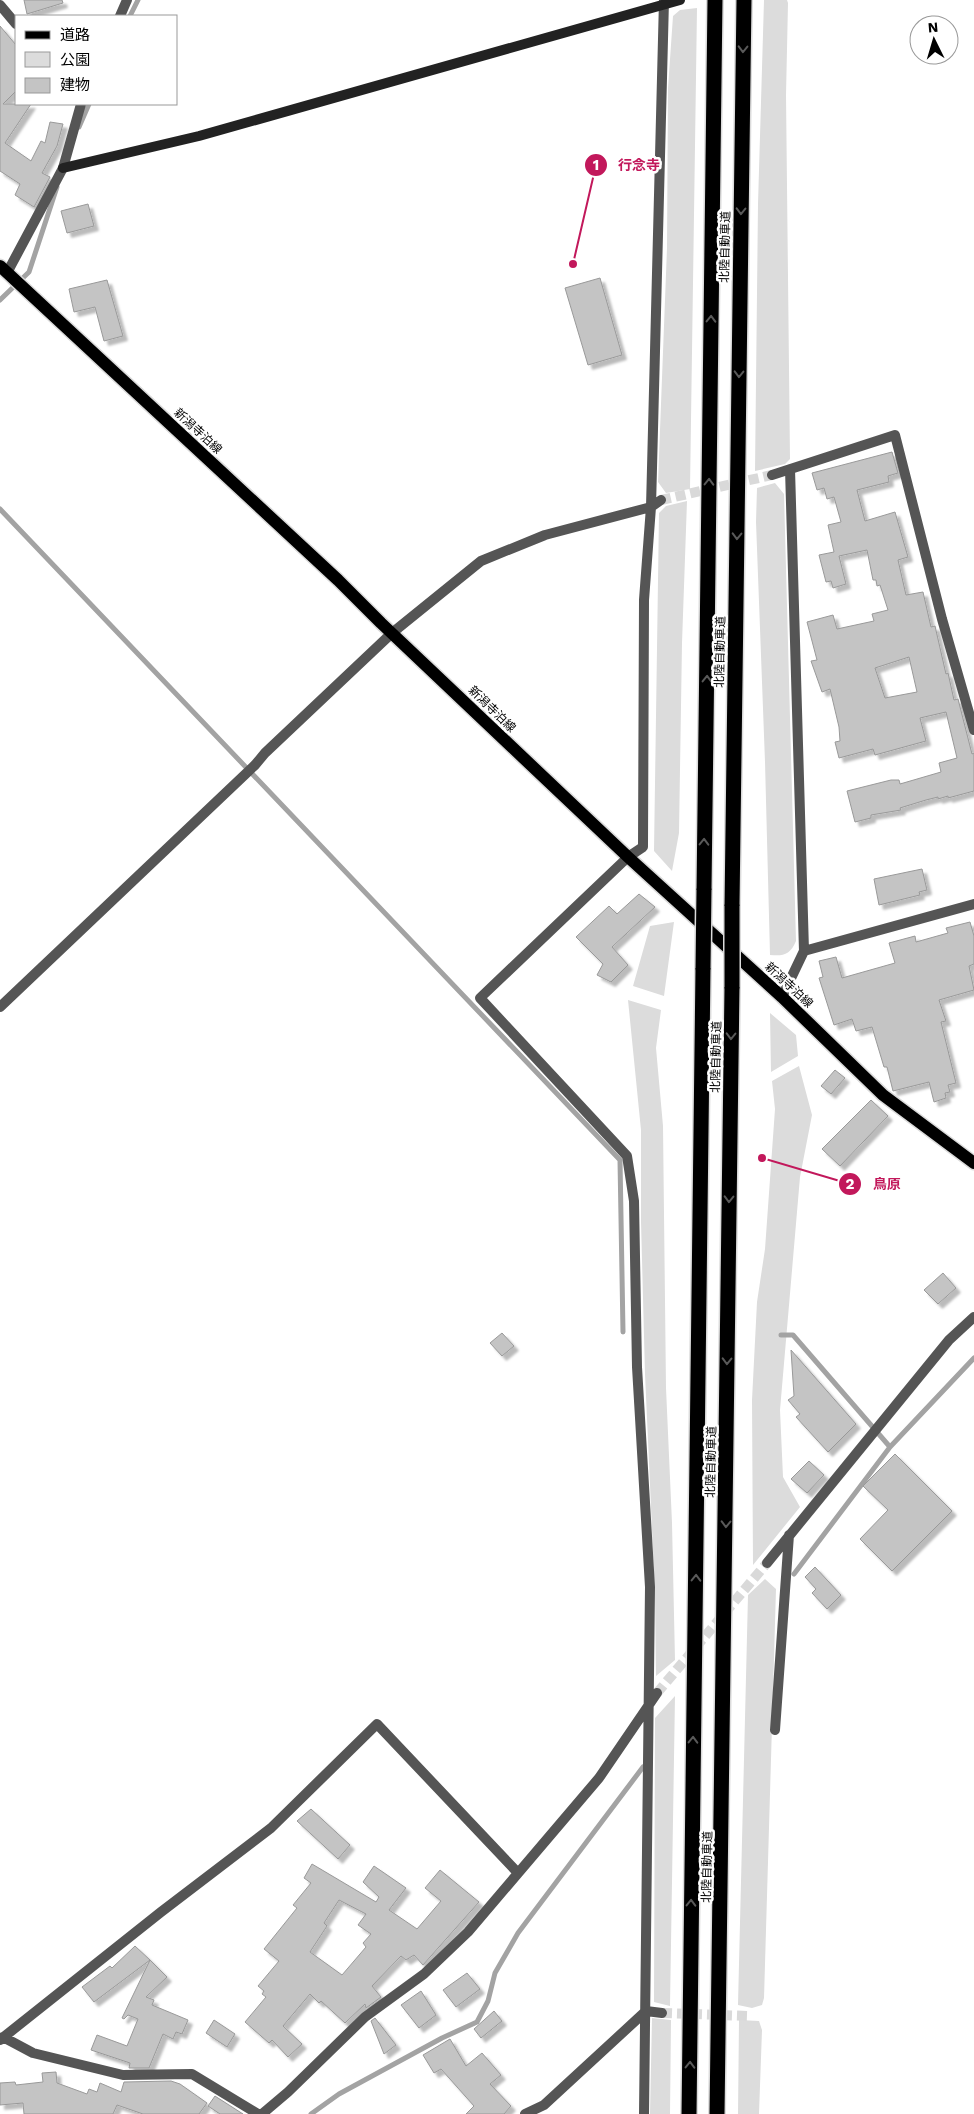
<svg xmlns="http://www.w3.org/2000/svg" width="974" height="2114" font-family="'Work Sans','Noto Sans JP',sans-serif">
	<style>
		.green { fill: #dcdcdc }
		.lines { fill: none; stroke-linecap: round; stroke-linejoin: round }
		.stream { stroke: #a3a3a3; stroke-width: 5 }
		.building { fill: #c4c4c4; stroke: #999; fill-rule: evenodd; filter: url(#shadow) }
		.street-tunnel { stroke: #d9d9d9; stroke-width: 10; stroke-dasharray: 10 5; stroke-linecap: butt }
		.primary-casing { stroke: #dbdbdb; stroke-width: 15 }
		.highway-casing { stroke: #dbdbdb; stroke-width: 18 }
		.street { stroke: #555; stroke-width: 10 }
		.secondary { stroke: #222; stroke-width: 10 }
		.primary { stroke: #000; stroke-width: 12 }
		.highway { stroke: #000; stroke-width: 15 }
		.highway-bridge-casing { stroke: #dbdbdb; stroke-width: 18; stroke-linecap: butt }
		.highway-bridge { stroke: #000; stroke-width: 15 }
		.oneway { stroke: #595959 }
		.labels { text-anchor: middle; stroke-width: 5; stroke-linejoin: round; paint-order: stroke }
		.street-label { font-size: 12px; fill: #000; stroke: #fff }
		.leader { fill: none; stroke: #c2185b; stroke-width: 2 }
		.callout-dot { fill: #c2185b; stroke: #fff; stroke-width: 2 }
		.mark-label { font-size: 15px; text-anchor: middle; font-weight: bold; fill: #fff }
		.callout-label { font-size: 14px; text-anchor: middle; font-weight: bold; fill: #c2185b; stroke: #fff; stroke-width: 5; stroke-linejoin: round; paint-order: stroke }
	</style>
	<defs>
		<filter id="shadow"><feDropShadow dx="4.5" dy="4.5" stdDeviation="1" flood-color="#0004"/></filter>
	</defs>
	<rect width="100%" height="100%" fill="#fff"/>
	<path class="green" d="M764,0H787L788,3L786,95L790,459L785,464L755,471L758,204Z
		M697,8L690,489L666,493L658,482L667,248L668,88L673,16L680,10Z
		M775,483L784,494L796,941C790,955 784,956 770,955L765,762L756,522L757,488Z
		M687,501L682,643L679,833L672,871L654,851L659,513L666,506Z
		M674,922L664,996L633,986L650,926Z
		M628,1000L661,1010L656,1048L663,1126L666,1388L672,1523L675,1660L656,1676L655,1596L645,1374L641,1222V1130Z
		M770,1013L796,1035L798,1056L771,1072Z
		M799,1066L812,1115L800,1177L780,1410L783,1477L800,1507L753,1565L752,1400L757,1302L765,1249L775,1109L772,1081Z
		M765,1579L776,1589L764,1998L762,2005L752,2008L738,2005L748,1595Z
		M675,1696L670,2006L654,2002L655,1718Z
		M652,2018L671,2020L670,2114H650Z
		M739,2020L759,2021L762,2030L759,2114H738Z"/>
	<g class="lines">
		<path class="stream" d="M130,16L138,0
			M79,127L89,104
			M0,300L29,272L57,187
			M0,509L620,1160L623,1332
			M781,1335H793L890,1447
			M794,1574L890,1447L974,1358
			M311,2114L339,2094L442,2038L477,2022L488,2001L495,1973L518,1933L643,1767"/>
	</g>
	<path class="building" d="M24,0H62L63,3L27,14Z
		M0,26L16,45V91L3,104H31L5,143L31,161L41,141L45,143L50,122L63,124L57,146L42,173L50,177L34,207L15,195L20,184L0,171Z
		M88,204L94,226L67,233L61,211Z
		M600,278L622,355L588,365L565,288Z
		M107,280L123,336L104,341L95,307L74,312L69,289Z
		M892,452L898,473L888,476L889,482L857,490L865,521L895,512L908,557L898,560L906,595L923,592L931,627L935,626L946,674L948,673L954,700L958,699L972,754L974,753V791L948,798V796L938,799V797L926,800L900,808L901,810L871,815V818L855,822L847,791L891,780H899L900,784L941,772L939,763L957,758L946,712L920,718L926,741L875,755L873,749L839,758L835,742L840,741L839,727L830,689L822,692L811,661L817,660L807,622L833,615L837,629L874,621L872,614L888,610L880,585L877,586L876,580H873L867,550L839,556L846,584L833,588L831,581L826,582L819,555L834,552L828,525L841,522L834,497L827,499L824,488L817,490L812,473ZM909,657L917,692L885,698L875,668Z
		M922,869L927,890L919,892L920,895L879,905L874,879Z
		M639,894L655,907L612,947L628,965L611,982L597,975L603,964L576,937L609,906L617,914Z
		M970,922L974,936V964L969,966L974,990L939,1000L946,1021L941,1022L956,1083L948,1085L950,1092L945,1093L946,1098L934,1102L929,1082L893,1091L887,1067H884L872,1027L856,1031L852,1019L834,1025L819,978L823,977L819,961L836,957L842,978L895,963L889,943L915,936L916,942L948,933L946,928Z
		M835,1070L845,1078L831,1094L821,1086Z
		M871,1100L888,1116L840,1166L822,1149Z
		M943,1273L956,1288L938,1304L924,1290Z
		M502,1333L514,1346L502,1356L490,1343Z
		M791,1350L856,1424L828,1452L796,1417L800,1414L788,1400L794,1396Z
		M895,1454L952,1511L892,1571L860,1539L888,1510L863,1486Z
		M809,1461L824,1475L807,1493L791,1479Z
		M815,1567L841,1595L827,1609L812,1593L816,1589L805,1577Z
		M311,1809L350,1845L338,1859L297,1821Z
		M312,1864L376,1902L379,1897L363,1882L374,1866L406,1888L389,1910L417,1929L441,1901L425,1888L440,1870L479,1902L423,1965L414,1955L406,1960L401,1956L372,1986L381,1997L366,2008L365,2004L345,2023L321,2001L319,2003L310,1994L283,2026L302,2044L288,2057L272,2040L269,2043L245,2022L266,1997L262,1994L264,1991L258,1986L279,1961L264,1949L297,1908L293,1905L311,1883L304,1878ZM339,1900L366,1914L358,1925L371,1934L363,1943L366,1947L342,1975L310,1952L327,1926L324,1923Z
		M135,1946L150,1960L94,2002L82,1987L110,1966L112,1968Z
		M150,1960L167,1977L146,1997L154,2000L152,2005L188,2020L182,2034L176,2032L173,2039L163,2034L149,2068H129L130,2063L91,2050L97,2035L127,2046L138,2019L128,2015L124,2019L122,2018Z
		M467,1973L480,1989L456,2007L443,1990Z
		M421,1991L436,2015L419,2028L401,2005Z
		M494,2011L502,2021L481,2038L474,2029Z
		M375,2018L396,2045L384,2054L371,2021Z
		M214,2020L235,2034L227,2047L206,2033Z
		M450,2039L466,2066L482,2053L501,2075L490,2084L511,2106L504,2114H466L474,2106L441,2069L434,2073L423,2055Z
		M56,2072L57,2083L87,2094L89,2089L97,2092L100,2083L121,2092L124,2082L171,2081L180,2084L207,2103L199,2114H143L117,2105L113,2114H24L23,2103L0,2105V2083L15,2082L16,2085L43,2082L42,2073Z
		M215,2096L218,2098L243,2114H220L208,2106Z"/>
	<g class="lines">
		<path class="street-tunnel" d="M661,500L772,475
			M657,1693L767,1563
			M662,2013L750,2016"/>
		<g class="primary-casing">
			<path id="primary" d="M0,266L338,580L381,623L628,857L782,997L883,1095L974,1163"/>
		</g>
		<g class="highway-casing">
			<path id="highway" d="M704,890L715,0
				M732,906L744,0
				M689,2114L703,968
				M717,2114L732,987"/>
		</g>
		<path class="street" d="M0,5L16,24
			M120,16L127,0
			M7,273L63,168L81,104
			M790,469L804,951
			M772,475L895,435L942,619L974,730
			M782,997L804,951L974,904
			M0,1007L255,765L265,753L392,633L481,561L545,535L651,507L661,500
			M767,1563L949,1340L974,1317
			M775,1730L789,1535
			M646,2011L662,2013
			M3,2037L33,2053L123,2075L192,2074L258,2114
			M0,2040L161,1912L271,1828L377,1724L518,1873
			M262,2114L288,2092L365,2017L424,1974L468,1932L599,1778L657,1693
			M525,2114L544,2105L646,2011
			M644,2114L650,1587L637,1367L634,1201L627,1156L480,998L628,857L643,847L644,600L651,507L664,0"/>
		<path class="secondary" d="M63,168L199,136L680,0"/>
		<use href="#primary" class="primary"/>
		<use href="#highway" class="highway"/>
		<g class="highway-bridge-casing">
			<path id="highway-bridge" d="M703,968L704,890
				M732,987V906"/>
		</g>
		<use href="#highway-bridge" class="highway-bridge"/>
	</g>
	<defs><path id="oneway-chevron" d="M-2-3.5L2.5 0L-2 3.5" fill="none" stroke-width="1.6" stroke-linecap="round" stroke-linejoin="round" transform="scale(1.25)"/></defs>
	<g class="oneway">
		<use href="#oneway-chevron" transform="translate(743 49) rotate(91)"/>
		<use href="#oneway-chevron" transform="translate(741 211) rotate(91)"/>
		<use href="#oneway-chevron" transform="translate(711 319) rotate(-89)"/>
		<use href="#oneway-chevron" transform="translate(739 374) rotate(91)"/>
		<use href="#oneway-chevron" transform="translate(709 482) rotate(-89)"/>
		<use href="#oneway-chevron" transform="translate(737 536) rotate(91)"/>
		<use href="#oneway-chevron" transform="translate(707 679) rotate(-89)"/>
		<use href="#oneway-chevron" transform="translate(704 842) rotate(-89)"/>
		<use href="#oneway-chevron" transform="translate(731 1036) rotate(91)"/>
		<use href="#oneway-chevron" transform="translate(729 1199) rotate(91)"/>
		<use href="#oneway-chevron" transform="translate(727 1361) rotate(91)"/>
		<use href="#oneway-chevron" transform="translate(726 1524) rotate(91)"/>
		<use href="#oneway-chevron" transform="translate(696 1578) rotate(-89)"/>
		<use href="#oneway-chevron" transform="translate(693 1740) rotate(-89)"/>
		<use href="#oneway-chevron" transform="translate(691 1903) rotate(-89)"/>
		<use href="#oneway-chevron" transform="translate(690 2065) rotate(-89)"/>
	</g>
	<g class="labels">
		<g class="street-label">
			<text transform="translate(725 247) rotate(-89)" y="4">北陸自動車道</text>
			<text transform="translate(198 431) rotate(43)" y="4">新潟寺泊線</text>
			<text transform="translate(720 652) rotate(-89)" y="4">北陸自動車道</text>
			<text transform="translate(492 709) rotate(44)" y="4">新潟寺泊線</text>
			<text transform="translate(789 985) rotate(43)" y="4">新潟寺泊線</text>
			<text transform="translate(716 1057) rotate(-89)" y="4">北陸自動車道</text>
			<text transform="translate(711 1462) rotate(-89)" y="4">北陸自動車道</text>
			<text transform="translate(707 1867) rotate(-89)" y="4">北陸自動車道</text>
		</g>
	</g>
	<path class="leader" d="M573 264L596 165M762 1158L850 1184"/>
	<g class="callout-dot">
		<circle cx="573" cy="264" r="5"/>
		<circle cx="762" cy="1158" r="5"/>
		<circle cx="596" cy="165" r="12"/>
		<circle cx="850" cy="1184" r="12"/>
	</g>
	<g class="mark-label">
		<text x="596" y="170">1</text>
		<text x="850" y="1189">2</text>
	</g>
	<g class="callout-label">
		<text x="639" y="170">行念寺</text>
		<text x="887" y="1189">鳥原</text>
	</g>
	<rect x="15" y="15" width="162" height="90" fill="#ffffff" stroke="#999999"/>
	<rect x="25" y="31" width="25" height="8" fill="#000000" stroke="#999999"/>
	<text x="60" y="40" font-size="15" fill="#000000">道路</text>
	<rect x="25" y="52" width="25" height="15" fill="#dcdcdc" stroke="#999999"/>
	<text x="60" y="65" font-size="15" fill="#000000">公園</text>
	<rect x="25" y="78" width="25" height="15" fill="#c4c4c4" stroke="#999999"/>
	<text x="60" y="90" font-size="15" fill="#000000">建物</text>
	<g transform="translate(934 40) rotate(355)"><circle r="24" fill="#ffffff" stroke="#999999"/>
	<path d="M0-4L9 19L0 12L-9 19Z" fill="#000000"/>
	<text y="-8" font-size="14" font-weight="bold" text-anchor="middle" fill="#000000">N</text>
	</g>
</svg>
